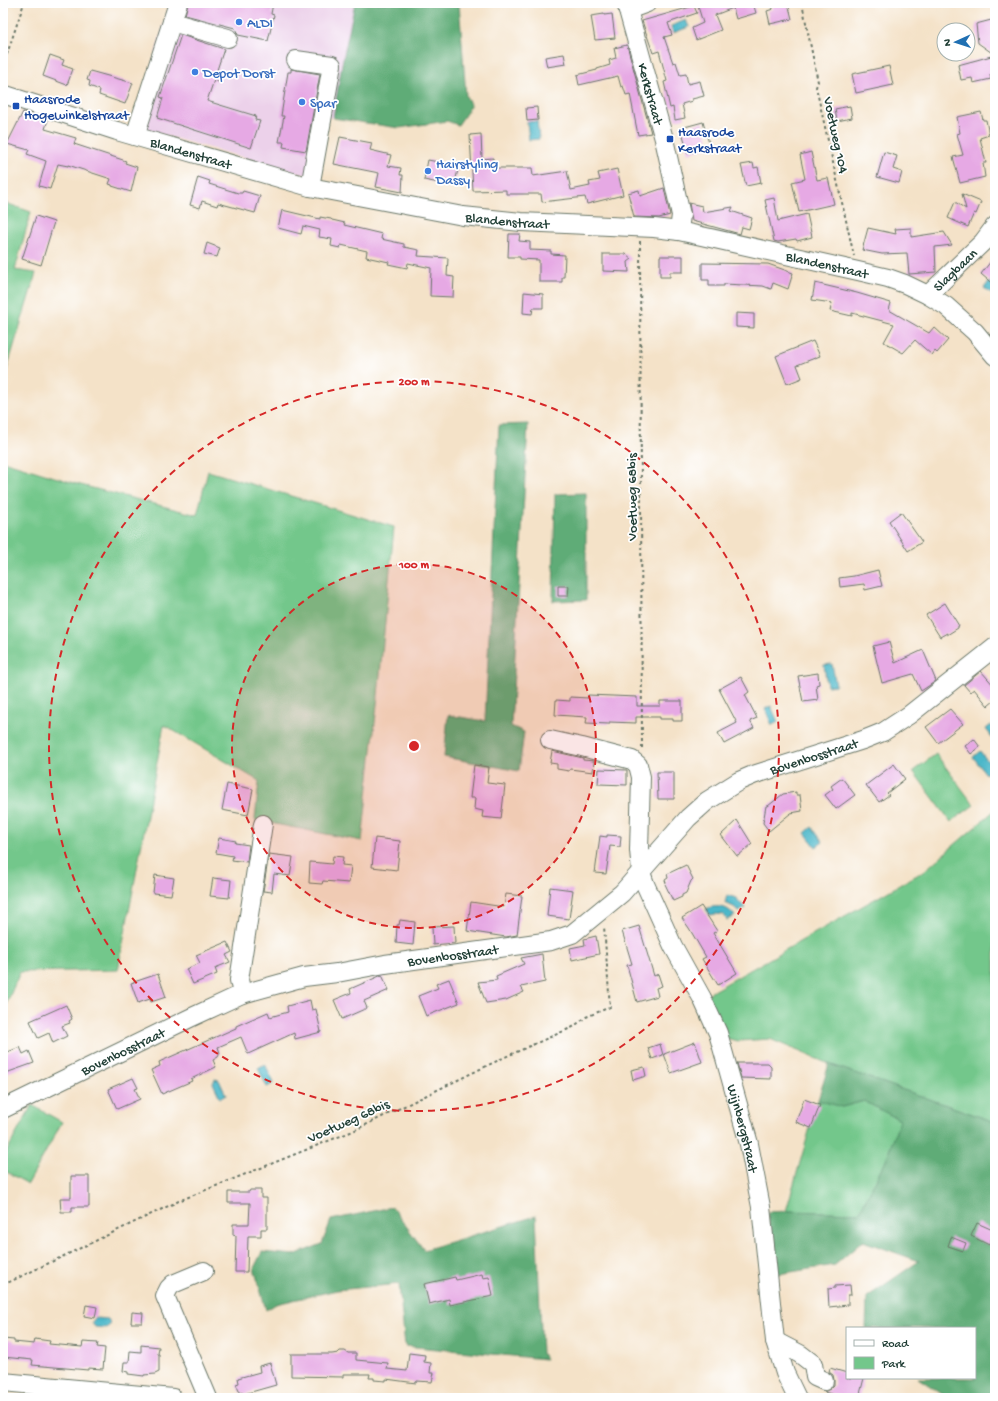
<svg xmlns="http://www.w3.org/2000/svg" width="998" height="1401" font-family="'Gochi Hand',sans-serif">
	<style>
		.built { fill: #ecd1ea }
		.green { fill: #73c78b; stroke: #498260 }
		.forest { fill: #5eac77; stroke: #3e7456 }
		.water { fill: #4cb7c9; stroke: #367a7e }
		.building { fill: #e6a9e4 }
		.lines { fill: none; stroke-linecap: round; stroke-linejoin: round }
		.minor-casing { stroke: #6a7768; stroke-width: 20 }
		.path { stroke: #6a7768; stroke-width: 2; stroke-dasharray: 3 3; stroke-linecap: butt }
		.minor { stroke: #fff; stroke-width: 18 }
		.ring { fill: none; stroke: #d62828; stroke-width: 2; stroke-dasharray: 7 5 }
		.shop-dot { fill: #3f7fe0; stroke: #fff; stroke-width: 1.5 }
		.transit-dot { fill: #1a4fb4; stroke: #fff; stroke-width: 1.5 }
		.labels { text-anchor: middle; stroke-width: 3.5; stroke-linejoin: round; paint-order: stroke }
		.shop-label { font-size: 14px; fill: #366cbe; stroke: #fff; text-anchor: start }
		.street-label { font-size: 14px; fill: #1f3d34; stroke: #fff }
		.transit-label { font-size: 14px; fill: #164399; stroke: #fff; text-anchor: start }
		.centre { fill: #d62828; stroke: #fff; stroke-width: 2 }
		.ring-label { font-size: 12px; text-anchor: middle; font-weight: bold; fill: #d62828; stroke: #fff; stroke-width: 3.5; stroke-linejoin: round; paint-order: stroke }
	</style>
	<rect width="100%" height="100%" fill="#fff"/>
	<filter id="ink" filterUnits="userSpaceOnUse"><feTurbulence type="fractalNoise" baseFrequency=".025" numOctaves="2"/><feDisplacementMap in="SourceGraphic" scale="8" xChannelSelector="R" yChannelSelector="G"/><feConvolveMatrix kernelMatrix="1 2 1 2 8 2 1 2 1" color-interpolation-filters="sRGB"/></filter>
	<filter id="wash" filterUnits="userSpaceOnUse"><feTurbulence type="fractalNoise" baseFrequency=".012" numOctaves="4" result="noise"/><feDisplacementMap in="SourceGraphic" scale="16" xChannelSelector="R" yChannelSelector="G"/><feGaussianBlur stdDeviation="0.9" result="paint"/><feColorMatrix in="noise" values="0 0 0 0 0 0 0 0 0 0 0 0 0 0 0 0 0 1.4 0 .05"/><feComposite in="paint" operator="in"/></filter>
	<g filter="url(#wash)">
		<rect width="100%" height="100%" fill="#f4e2c8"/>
		<path class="built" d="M170,3H355L342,64L333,118L327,117L317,178L134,127Z"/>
		<path class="green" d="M3,202L31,212L15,270L36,273L3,382Z
			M3,461L77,484L197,515L208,471L394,527L378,695L362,841L255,820L259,781L164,725L118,970L20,972L3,1012Z
			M936,754L974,805L951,822L913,771Z
			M995,810V1122L829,1064L770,1039L738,1041L725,1038L706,995L924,871Z
			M818,1100L842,1107L864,1101L900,1120L886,1160L859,1213L786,1211Z
			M32,1105L62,1122L28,1184L3,1170V1158Z"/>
		<path class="forest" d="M355,3H459L466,96L471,106L458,125L447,121L399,128L333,118L342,64Z
			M528,424L511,726L524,732L519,771L444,757L448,715L485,721L499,425Z
			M586,493V600L553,601L555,494Z
			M829,1064L995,1122V1398H948L918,1378H975V1328H866L867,1297L919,1261L863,1241L835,1265L772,1275L768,1212L786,1211L859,1213L886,1160L900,1120L864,1101L842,1107L818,1100Z
			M392,1207L424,1250L536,1216L542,1353L545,1359L405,1346L399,1284L337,1290L276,1304L266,1310L254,1268L262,1252L294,1255L322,1244L331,1220Z"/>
		<path class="water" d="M686,20L689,27L673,33L671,26Z
			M537,121L539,139L529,140L527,122Z
			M989,282L995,287V297L984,288Z
			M832,664L836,685L827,686L824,665Z
			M771,706L778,722L772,725L765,709Z
			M991,725L995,731V741L986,729Z
			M980,751L993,768L986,774L973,757Z
			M812,827L823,842L816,847L805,833Z
			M727,895L736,898L745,908L739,912L734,907L725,903Z
			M711,907C721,906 728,907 735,916L727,920L724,915L716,914L710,915L706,909Z
			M265,1064L274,1083L267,1087L258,1068Z
			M215,1079L219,1080L226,1095L220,1098L213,1083Z
			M96,1318L108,1319L111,1324L106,1328L95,1327L92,1323Z"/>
		<g id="blocks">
			<path class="building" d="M188,3H273L271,14L274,15L268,41L238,35L235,28L185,15Z
				M697,3H753L756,13L736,19L733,8L715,15L721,30L696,40L692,28L703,23Z
				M772,3H788L792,19L770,24L767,11L773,9Z
				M694,6L697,13L668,23L672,35L664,37L673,63L676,62L680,75L686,74L688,84L700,81L704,96L692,99V101L682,104L685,118L675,120L673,107L670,108L664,82L667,81L659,51L653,53L642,21Z
				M604,14V15L612,14L615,38L595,40L591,16Z
				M995,19V74L990,75L991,79L973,83L972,78L961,80L958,65L995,55L978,43L976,24Z
				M181,35L224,49L217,70L223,72L219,82L214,80L207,101L256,116L255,120L260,121L251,148L157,118L163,98L160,97Z
				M627,45L651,133L638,135L630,94L626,95L623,86L621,87L618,76L579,85L577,75L597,70V69L610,65L609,60L616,58L614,48Z
				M564,54L566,64L547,67L545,57Z
				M50,55L64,60L62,65L73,69L67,85L43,76Z
				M889,66L893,85L856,93L852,74Z
				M291,69L320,74L306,151L283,147L284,142H279L284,116H281L288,72H291Z
				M90,71L133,83L125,104L99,95L100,90L89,86L90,81L87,80Z
				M850,106L852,118L837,121L835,109Z
				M537,107L538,120L527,121L526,108Z
				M23,112L48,120L45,129L76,138L74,144L126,161L125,163L137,167L131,192L112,186V185L109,184L111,179L68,165V166L58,164L50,189L39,186L46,161L27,154L29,150L7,144Z
				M981,112L983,120H986L989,135L980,138L986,163H983L985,177L960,183L953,157L963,155L957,134L960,133L957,117Z
				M703,122L710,147L688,153L681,128Z
				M481,134L482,159L493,158V168H532L533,176L567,171L571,190L590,186L589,182L600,180L598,173L617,169L623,195L587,204L585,197L542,202L541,194H506V190L473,191L470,135Z
				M340,137L372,143L370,150L391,155L388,166L401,168L400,175H403L402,192L376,187L379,173L334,164Z
				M811,152L817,180L828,178L834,204L799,212L792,182L805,179L800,155Z
				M884,152L897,156L893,169L902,172L899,183L877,177Z
				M428,160L459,166L454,186L424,180Z
				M753,163L754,168L758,167L761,183L746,186L741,165Z
				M198,177L210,181L209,184L238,193H242L243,191L260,196L255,213L218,203L217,206L202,201L200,208L190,205Z
				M664,188L670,215L659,218L634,217L628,193L639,190L640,196Z
				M962,194L981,202L976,214L974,213L968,227L948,218L955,202L966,209Z
				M774,198L778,221L807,214L812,237L797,241L796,239L778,242L774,241L765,200Z
				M689,203L702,206L703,212L733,207L731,211L752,218L749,229L742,227L740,234L692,221Z
				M282,210L320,219V217L331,219L332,220L345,223L344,225L382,234L381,239L404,244V247L419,250L418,256L448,258L447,276L454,277L453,297L430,296L431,268L408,263L407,268L388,264L389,262L366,257L367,251L341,245L340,248L331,246L332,239L319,237L320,230L303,226L301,234L278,228Z
				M36,216L54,222L41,265L22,259Z
				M868,228L896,234L895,229L911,228V237L944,232L952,245L935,247L936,272L909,274L907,253L882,254L862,250Z
				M509,234H520L519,241L530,242V250L551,251V254L565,255L564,277H562V282H539V260L520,259V257H508Z
				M207,243L220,248L217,257L204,254Z
				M603,254H626L632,259L628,262L629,272L603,271Z
				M660,256H683V272H670V277H660Z
				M995,256V286L981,274Z
				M702,263L768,264L793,273L788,289L773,283L771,289L763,286L724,284V286H709V280H702Z
				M815,283L857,293L891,303L889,310L929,333L934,327L948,340L937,353L935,351L932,355L915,340L903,353L884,342L894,324L852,313V316L830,311L832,303L812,300Z
				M524,292L543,294V308H533L532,314L523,313Z
				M736,313L754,314V328L736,327Z
				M813,341L820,356L797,365L802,378L787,384L776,356Z
				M901,512L922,542L908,551L889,521Z
				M878,570L882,586L865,590L864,584L840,587L839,578L854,576Z
				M558,586H569L568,596H558Z
				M945,603L959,626H958V628L947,635V633L940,637L926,615Z
				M889,642L895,663L923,650L936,681L921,691L913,674L882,683L873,646Z
				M981,671L995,687V700L988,706L974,689L970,692L964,685Z
				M818,673L819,684L816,685L818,700L803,702L798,676Z
				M741,677L749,692L745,695L757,718L750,721L754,728L724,744L718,733L737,723L719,689Z
				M588,695L637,697V706H660V701H682V721H673V719H660V717H636V723L609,722V724L586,723L587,717L555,715L556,700L570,701V697L588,698Z
				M950,709L963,724L938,743L926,727Z
				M974,739L980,747L971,754L965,746Z
				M552,751L583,758V760L594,761L593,772L570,769L569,771L557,769V764L550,763Z
				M894,764L905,779L887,793L889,795L879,802L866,785Z
				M474,765L489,767L487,783L505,785L501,819L482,817L483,811L474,809L475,798H470Z
				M599,769L627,770V785L598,784Z
				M657,772H674V799H658Z
				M842,778L855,795L836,809L825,795L833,789L831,786Z
				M227,784L253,789L248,815L222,810Z
				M796,792V795H800L802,811L791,813L769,831L763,823L766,806H768L783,794Z
				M737,820L752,844L738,856H737L721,835Z
				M607,835L621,836L620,847L610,846L606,874L595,873L600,836L607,837Z
				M219,838L236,841L235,843L249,845L247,862L232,860L233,856L216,853Z
				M375,838L400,841L397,870L372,867Z
				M269,854L293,857L290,876L274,874L272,892L263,891Z
				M333,856L343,857L342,865L351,866L349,883L323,881L322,884L309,883L310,862L332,864Z
				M686,865L693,879L691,881L686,893L682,895V897L673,901L665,884L666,883L665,880L668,878L667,874Z
				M155,875L174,878L171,895L153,893Z
				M213,878L231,880L229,898L210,896Z
				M550,887L573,890L569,919L547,916Z
				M506,894L522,896L517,935L506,937L467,931L471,902L504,907Z
				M701,906L717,931L713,933L737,973L718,985L702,959L706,957L689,928L682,918Z
				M400,920L415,922L413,945L396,943L397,925H399Z
				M454,926L455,943L433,945L432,927Z
				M639,926L654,976L658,974L662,986L656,988L658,996L637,1002L627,965L632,964L622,931Z
				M596,936L599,954L572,960L570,948L585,945L584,939Z
				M227,942L232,952L226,955L230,962L215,968L217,974L193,984L186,969L200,963L196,955Z
				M542,954L545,982L521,987L524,992L506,1000L486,1003L478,982L497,980L496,976L524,964L521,958Z
				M158,974L166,997L151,1002L150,999L138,1003L131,983Z
				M382,975L389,990L364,1001L367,1008L342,1019L334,1000L351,993L350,989Z
				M449,979L459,1003L426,1016L418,996L438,988L436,984Z
				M310,1000L312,1010L316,1009L321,1032L295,1039L294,1033L248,1054L241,1037L218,1047L220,1053L218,1057L213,1060L216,1067L191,1079L192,1081L162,1094L151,1070L160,1066L159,1062L236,1028V1026L268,1012L270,1017L288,1012L287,1006Z
				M66,1005L72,1019L69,1021L70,1023L62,1026L67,1036L53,1043L49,1033L38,1038L30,1021Z
				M695,1042L702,1062L671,1073L664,1054Z
				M660,1044L663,1055L652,1059L648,1048Z
				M20,1047L23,1054L29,1051L34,1063L3,1074V1054Z
				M737,1063H768L771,1066V1079L741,1078Z
				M644,1067L646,1076L633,1080L631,1070Z
				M133,1078L138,1088L135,1089L140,1099L117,1109L108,1089Z
				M804,1099L820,1105L811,1128L796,1122Z
				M71,1176H89V1207H72V1212H61L60,1198H71Z
				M250,1190H261V1198H267V1229H261V1236H248L247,1272H235L236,1236L233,1235V1224H249L250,1203H228V1192H249Z
				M977,1223L995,1231L989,1245L971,1236Z
				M951,1237L966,1243L963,1251L948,1246Z
				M482,1274L483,1278L489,1277L493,1296L450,1305L449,1299L429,1304L424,1284L455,1277L456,1280Z
				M850,1285L851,1295H848V1305L829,1307L828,1289L835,1288V1286Z
				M86,1305L97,1307L95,1318L84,1316Z
				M132,1312L143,1313L142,1323H131Z
				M3,1339L14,1340V1342L34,1344L35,1339L50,1341L49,1344L82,1347L83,1342L98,1343L97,1347L105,1348L103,1369L88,1368V1370L32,1365L33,1360L3,1357Z
				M141,1345L159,1347L158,1354H159V1372L155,1374L144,1375V1376L128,1374V1372L123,1371L124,1362H129L130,1351L141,1352Z
				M340,1351H345L348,1353H356V1360L388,1363L387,1369L407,1371L409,1353L425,1355L424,1362L431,1363L430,1373H434L432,1382L417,1381L416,1383L386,1379V1381L374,1380V1378H369L370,1374H343V1377L291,1376V1354H332L338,1353Z
				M270,1363L276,1385L244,1394L239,1391L236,1384L239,1383L238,1378L260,1372L259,1366Z
				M830,1368L847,1373V1378H864L859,1398H846L824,1392L830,1389L834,1385V1380L833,1375L829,1372Z"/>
		</g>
	</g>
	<g filter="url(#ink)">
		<use href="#blocks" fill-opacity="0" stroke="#6a7768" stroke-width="1"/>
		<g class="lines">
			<g class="minor-casing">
				<g id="minor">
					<path id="s1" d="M626,3L664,139L681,215L679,231"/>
					<path d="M628,10L647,3"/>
					<path d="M172,22L228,38"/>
					<path d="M296,60L332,65L310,187"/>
					<path id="s2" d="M3,94L117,131L310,187L463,216L521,222L654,228L679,231L858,271L888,278L905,284L928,295L946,306L975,332L995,356"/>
					<path d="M135,136L178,3"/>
					<path id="s3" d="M928,295L983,242L995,226"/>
					<path id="s4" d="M550,740L582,747L632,760L638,765L641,777L639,850L641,872L645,884L673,946L702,998L718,1033L749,1144L761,1207L775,1341L785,1373L797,1398"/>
					<path d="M242,994L239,980L263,824"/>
					<path id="s5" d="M3,1109L190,1018L242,994L304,977L337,973L385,964L551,941L572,934L622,893L688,818L707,801L739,781L753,775L863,740L883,732L909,715L995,647"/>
					<path d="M204,1271L173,1284L169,1288L165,1296L208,1398"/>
					<path d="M775,1341L800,1354L813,1364L815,1377L824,1381"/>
					<path d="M3,1382L173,1398"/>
				</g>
			</g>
			<path class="path" d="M802,3L818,82L816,87L854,256
				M3,66L24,3
				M640,241L642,749
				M3,1285L181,1200L353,1131L505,1057L573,1027L586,1017L610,1007L604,926"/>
			<use href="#minor" class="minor"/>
		</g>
	</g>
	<circle cx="414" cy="746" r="182" fill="#d62828" fill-opacity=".12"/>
	<g class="ring">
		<circle cx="414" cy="746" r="182"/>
		<circle cx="414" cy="746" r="365"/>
	</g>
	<g class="shop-dot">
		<circle cx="239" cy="22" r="4"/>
		<circle cx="195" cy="72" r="4"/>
		<circle cx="302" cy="102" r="4"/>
		<circle cx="428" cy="171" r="4"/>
	</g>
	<g class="transit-dot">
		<rect x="12" y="102" width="8" height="8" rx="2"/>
		<rect x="666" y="135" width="8" height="8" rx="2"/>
	</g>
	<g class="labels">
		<g class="shop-label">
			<text x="247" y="27">ALDI</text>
			<text x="203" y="77">Depot Dorst</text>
			<text x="310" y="107">Spar</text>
			<text x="436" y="168">Hairstyling<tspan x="436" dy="16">Dassy</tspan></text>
		</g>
		<g class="street-label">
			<text dy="5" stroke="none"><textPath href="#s1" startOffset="94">Kerkstraat</textPath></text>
			<text transform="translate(837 135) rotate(78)" y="5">Voetweg 104</text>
			<text dy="5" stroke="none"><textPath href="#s2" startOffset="197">Blandenstraat</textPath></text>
			<text dy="5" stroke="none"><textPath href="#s2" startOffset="521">Blandenstraat</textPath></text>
			<text dy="5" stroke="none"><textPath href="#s2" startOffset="845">Blandenstraat</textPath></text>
			<text dy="5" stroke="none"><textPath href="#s3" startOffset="37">Slagbaan</textPath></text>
			<text transform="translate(631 497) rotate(-90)" y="5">Voetweg 68bis</text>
			<text dy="5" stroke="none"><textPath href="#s5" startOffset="908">Bovenbosstraat</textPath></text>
			<text dy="5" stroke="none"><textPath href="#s5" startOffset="480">Bovenbosstraat</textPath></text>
			<text dy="5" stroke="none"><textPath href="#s5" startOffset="133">Bovenbosstraat</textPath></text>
			<text transform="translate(348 1120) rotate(-24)" y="5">Voetweg 68bis</text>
			<text dy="5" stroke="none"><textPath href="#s4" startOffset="477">Wijnbergstraat</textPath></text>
		</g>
		<g class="transit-label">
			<text x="24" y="103">Haasrode<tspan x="24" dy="16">Hogewinkelstraat</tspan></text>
			<text x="678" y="136">Haasrode<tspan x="678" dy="16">Kerkstraat</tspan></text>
		</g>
	</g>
	<circle cx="414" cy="746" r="6" class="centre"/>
	<g class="ring-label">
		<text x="414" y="385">200 m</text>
		<text x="414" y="568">100 m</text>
	</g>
	<rect width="998" height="1401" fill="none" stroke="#fff" stroke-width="16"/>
	<rect x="846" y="1327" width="130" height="52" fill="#ffffff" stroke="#a5b1ae"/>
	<rect x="854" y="1340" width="20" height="6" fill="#ffffff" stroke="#a5b1ae"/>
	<text x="882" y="1347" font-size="12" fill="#1f3d34">Road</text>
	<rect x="854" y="1357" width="20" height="12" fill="#73c78b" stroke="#a5b1ae"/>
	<text x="882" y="1367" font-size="12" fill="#1f3d34">Park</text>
	<g transform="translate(956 42) rotate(267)"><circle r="19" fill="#ffffff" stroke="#a5b1ae"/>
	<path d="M0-3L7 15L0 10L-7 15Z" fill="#1f6fb2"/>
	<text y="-6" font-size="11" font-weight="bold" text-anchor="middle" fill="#1f3d34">N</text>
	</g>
</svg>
